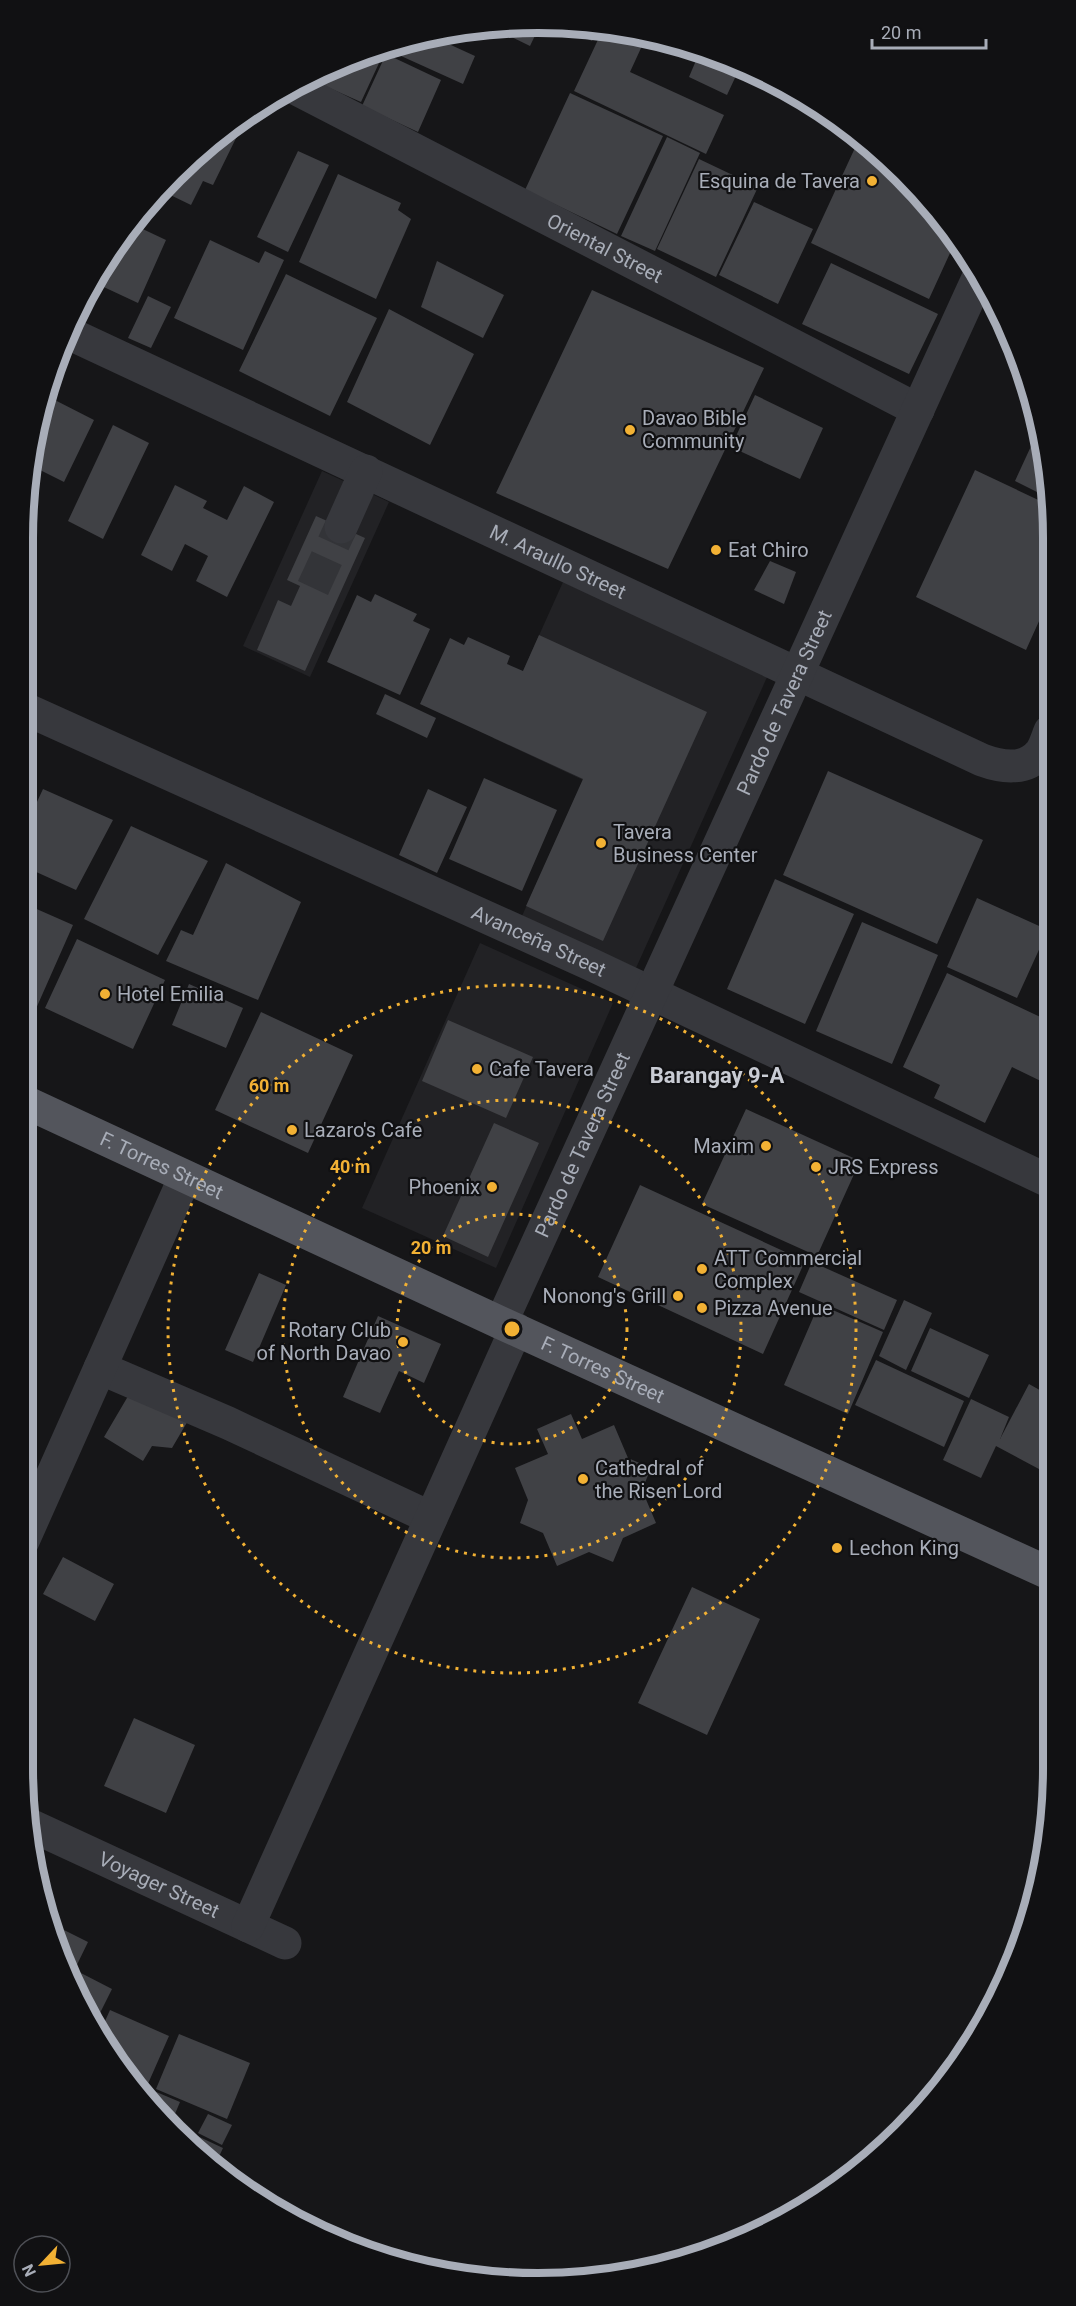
<svg xmlns="http://www.w3.org/2000/svg" width="1076" height="2306" font-family="Roboto,sans-serif">
	<style>
		.built { fill: #222225 }
		.building { fill: #404145 }
		.lines { fill: none; stroke-linecap: round; stroke-linejoin: round }
		.minor-tunnel { stroke: #333438; stroke-width: 33; stroke-dasharray: 33 16; stroke-linecap: butt }
		.minor { stroke: #37383d; stroke-width: 33 }
		.major { stroke: #53555c; stroke-width: 33 }
		.ring { fill: none; stroke: #f2b134; stroke-width: 3; stroke-dasharray: 3 6 }
		.poi-dot { fill: #f2b134; stroke: #111113; stroke-width: 2 }
		.labels { text-anchor: middle; stroke-width: 4.5; stroke-linejoin: round; paint-order: stroke }
		.poi-label { font-size: 20px; fill: #a8adb8; stroke: #111113; text-anchor: start }
		.street-label { font-size: 20px; fill: #a8adb8; stroke: #111113 }
		.quarter-label { font-size: 22px; font-weight: bold; fill: #c9ccd4; stroke: #111113 }
		.rim { fill: none; stroke: #a8adb8; stroke-width: 8 }
		.centre { fill: #f2b134; stroke: #111113; stroke-width: 3 }
		.ring-label { font-size: 18px; text-anchor: middle; font-weight: bold; fill: #f2b134; stroke: #111113; stroke-width: 4.5; stroke-linejoin: round; paint-order: stroke }
	</style>
	<rect width="100%" height="100%" fill="#161618"/>
	<path class="built" d="M322,471L389,502L310,677L243,646Z
		M563,582L768,675L636,968L522,916L583,780L493,738Z
		M480,943L613,1003L496,1268L362,1208Z"/>
	<path class="building" d="M538,23H541L530,46L491,27Z
		M557,24L599,28L592,41Z
		M603,29L647,35L630,72L724,115L706,154L574,91Z
		M429,35L475,56L463,84L390,51L392,46Z
		M386,48L361,102L309,79L341,62Z
		M700,51L741,65L727,95L689,77Z
		M386,54L441,80L418,132L362,106Z
		M570,93L663,136L617,234L525,190Z
		M233,124L241,128L213,185L203,181L191,205L160,190L174,173Z
		M667,137L700,153L655,251L621,236Z
		M860,137L947,224L956,240L929,299L811,243Z
		M298,151L329,165L288,252L257,237Z
		M699,159L758,187L716,277L657,249Z
		M338,174L401,203L398,210L411,219L376,299L299,262Z
		M754,202L813,229L778,304L719,275Z
		M132,224L166,240L138,303L93,282L110,251Z
		M210,240L259,263L265,251L284,260L243,350L174,318Z
		M437,261L504,295L483,338L421,307Z
		M831,263L938,314L909,374L802,324Z
		M286,274L377,318L330,416L239,371Z
		M592,290L764,368L668,569L496,493Z
		M148,296L171,307L151,348L128,338Z
		M389,309L474,354L430,445L347,402Z
		M45,395L94,420L64,482L30,465L32,437Z
		M755,395L823,428L800,479L731,447Z
		M113,425L149,443L103,539L68,521Z
		M1038,431L1049,470V498L1015,481Z
		M975,470L1049,505V599L1026,650L916,597Z
		M175,485L207,501L203,508L227,520L244,486L274,502L227,597L196,581L208,556L185,544L172,571L141,555Z
		M316,516L365,538L305,671L257,650L278,600L291,606L300,586L287,580Z
		M770,561L796,572L784,604L754,590Z
		M375,594L417,614L413,621L430,629L400,695L327,662L357,595L371,602Z
		M539,635L707,712L603,941L526,906L583,779L420,704L450,638L464,645L468,637L510,656L507,664L523,671Z
		M385,694L436,718L427,738L376,714Z
		M828,771L983,840L937,944L783,875Z
		M484,778L557,810L522,891L449,859Z
		M43,789L113,820L76,890L23,866V832Z
		M428,789L467,807L437,873L399,855Z
		M131,826L208,861L158,955L84,919Z
		M226,863L301,902L258,1000L166,961L181,930L193,935Z
		M775,879L854,914L805,1024L727,989Z
		M977,898L1048,930L1017,998L947,967Z
		M23,903L73,925L31,1020L23,1016Z
		M862,922L938,955L892,1064L816,1031Z
		M77,939L165,980L133,1049L45,1008Z
		M947,973L1051,1022V1074L1047,1084L1012,1067L985,1123L934,1098L940,1085L903,1067Z
		M189,984L243,1008L226,1048L172,1025Z
		M261,1012L353,1055L308,1153L215,1110Z
		M448,1020L533,1057L506,1118L422,1081Z
		M746,1109L860,1161L817,1256L702,1204Z
		M494,1123L539,1143L488,1257L443,1236Z
		M640,1185L805,1261L763,1354L598,1277Z
		M812,1262L897,1300L884,1330L799,1292Z
		M259,1273L286,1285L253,1362L225,1350Z
		M904,1300L932,1313L906,1370L879,1356Z
		M819,1304L883,1332L848,1414L784,1385Z
		M378,1316L441,1344L424,1383L399,1371L380,1413L343,1397Z
		M930,1328L989,1355L969,1398L911,1371Z
		M876,1360L964,1401L944,1447L855,1405Z
		M1029,1384L1052,1397V1476L996,1446L981,1478L943,1460L971,1399L1009,1417L1000,1439Z
		M134,1386L189,1419L172,1448L152,1446L143,1461L104,1437Z
		M571,1414L582,1439L614,1425L628,1458L651,1468L642,1490L656,1523L623,1538L613,1562L589,1552L557,1566L543,1533L520,1523L528,1500L515,1468L548,1454L537,1429Z
		M63,1557L114,1584L95,1621L43,1594Z
		M692,1587L760,1619L707,1735L638,1703Z
		M134,1718L195,1745L166,1813L104,1786Z
		M58,1927L88,1942L72,1975L52,1938Z
		M79,1972L112,1989L96,2021L75,1980Z
		M110,2010L169,2036L147,2086L126,2077L101,2030Z
		M179,2034L250,2063L227,2119L156,2089Z
		M154,2091L180,2102L172,2121L150,2101Z
		M208,2114L232,2125L222,2145L198,2133Z
		M176,2126L223,2148L216,2163L195,2144Z"/>
	<g class="lines">
		<path class="minor-tunnel" d="M313,588L341,527"/>
		<g class="minor">
			<path id="s1" d="M293,87L918,410"/>
			<path id="s2" d="M66,332L982,760C1001,767 1026,771 1040,753C1045,747 1047,738 1050,731"/>
			<path d="M341,527L366,471"/>
			<path id="s3" d="M23,708L590,964L1051,1182"/>
			<path id="s4" d="M501,1323L978,278"/>
			<path d="M100,1368L228,1423L431,1518"/>
			<path d="M23,1541L185,1177"/>
			<path id="s5" d="M32,1826L285,1943"/>
			<path d="M248,1926L516,1329"/>
		</g>
		<path class="major" id="s6" d="M23,1101L501,1323L1053,1575"/>
	</g>
	<g class="ring">
		<circle cx="512" cy="1329" r="115"/>
		<circle cx="512" cy="1329" r="229"/>
		<circle cx="512" cy="1329" r="344"/>
	</g>
	<g class="poi-dot">
		<circle cx="872" cy="181" r="6"/>
		<circle cx="630" cy="430" r="6"/>
		<circle cx="716" cy="550" r="6"/>
		<circle cx="601" cy="843" r="6"/>
		<circle cx="105" cy="994" r="6"/>
		<circle cx="477" cy="1069" r="6"/>
		<circle cx="292" cy="1130" r="6"/>
		<circle cx="766" cy="1146" r="6"/>
		<circle cx="816" cy="1167" r="6"/>
		<circle cx="492" cy="1187" r="6"/>
		<circle cx="702" cy="1269" r="6"/>
		<circle cx="678" cy="1296" r="6"/>
		<circle cx="702" cy="1308" r="6"/>
		<circle cx="403" cy="1342" r="6"/>
		<circle cx="583" cy="1479" r="6"/>
		<circle cx="837" cy="1548" r="6"/>
	</g>
	<g class="labels">
		<g class="poi-label">
			<text x="860" y="188" text-anchor="end">Esquina de Tavera</text>
			<text x="642" y="425">Davao Bible<tspan x="642" dy="23">Community</tspan></text>
			<text x="728" y="557">Eat Chiro</text>
			<text x="613" y="839">Tavera<tspan x="613" dy="23">Business Center</tspan></text>
			<text x="117" y="1001">Hotel Emilia</text>
			<text x="489" y="1076">Cafe Tavera</text>
			<text x="304" y="1137">Lazaro's Cafe</text>
			<text x="754" y="1153" text-anchor="end">Maxim</text>
			<text x="828" y="1174">JRS Express</text>
			<text x="480" y="1194" text-anchor="end">Phoenix</text>
			<text x="714" y="1265">ATT Commercial<tspan x="714" dy="23">Complex</tspan></text>
			<text x="666" y="1303" text-anchor="end">Nonong's Grill</text>
			<text x="714" y="1315">Pizza Avenue</text>
			<text x="391" y="1337" text-anchor="end">Rotary Club<tspan x="391" dy="23">of North Davao</tspan></text>
			<text x="595" y="1475">Cathedral of<tspan x="595" dy="23">the Risen Lord</tspan></text>
			<text x="849" y="1555">Lechon King</text>
		</g>
		<g class="street-label">
			<text dy="7" stroke="none"><textPath href="#s1" startOffset="351">Oriental Street</textPath></text>
			<text dy="7" stroke="none"><textPath href="#s2" startOffset="543">M. Araullo Street</textPath></text>
			<text dy="7" stroke="none"><textPath href="#s4" startOffset="682">Pardo de Tavera Street</textPath></text>
			<text dy="7" stroke="none"><textPath href="#s3" startOffset="566">Avanceña Street</textPath></text>
			<text dy="7" stroke="none"><textPath href="#s4" startOffset="196">Pardo de Tavera Street</textPath></text>
			<text dy="7" stroke="none"><textPath href="#s6" startOffset="153">F. Torres Street</textPath></text>
			<text dy="7" stroke="none"><textPath href="#s6" startOffset="639">F. Torres Street</textPath></text>
			<text dy="7" stroke="none"><textPath href="#s5" startOffset="140">Voyager Street</textPath></text>
		</g>
		<g class="quarter-label">
			<text x="717" y="1083">Barangay 9-A</text>
		</g>
	</g>
	<path d="M0 0H1076V2306H0ZM538 33H538A505 505 0 0 1 1043 538V1768A505 505 0 0 1 538 2273H538A505 505 0 0 1 33 1768V538A505 505 0 0 1 538 33Z" fill="#111113" fill-rule="evenodd"/>
	<path class="rim" d="M538 33H538A505 505 0 0 1 1043 538V1768A505 505 0 0 1 538 2273H538A505 505 0 0 1 33 1768V538A505 505 0 0 1 538 33Z"/>
	<circle cx="512" cy="1329" r="9" class="centre"/>
	<g class="ring-label">
		<text x="269" y="1092">60 m</text>
		<text x="350" y="1173">40 m</text>
		<text x="431" y="1254">20 m</text>
	</g>
	<g transform="translate(42 2264) rotate(244)"><circle r="28" fill="#111113" stroke="#4d4f55" stroke-width="1.5"/>
	<path d="M0-4.5L10 22L0 15L-10 22Z" fill="#f2b134"/>
	<text y="-9" font-size="16" font-weight="bold" text-anchor="middle" fill="#a8adb8">N</text>
	</g>
	<path d="M872 39v9h114v-9" fill="none" stroke="#a8adb8" stroke-width="3"/>
	<text x="881" y="39" font-size="18" fill="#a8adb8" stroke="#111113" stroke-width="4.5" paint-order="stroke">20 m</text>
</svg>
